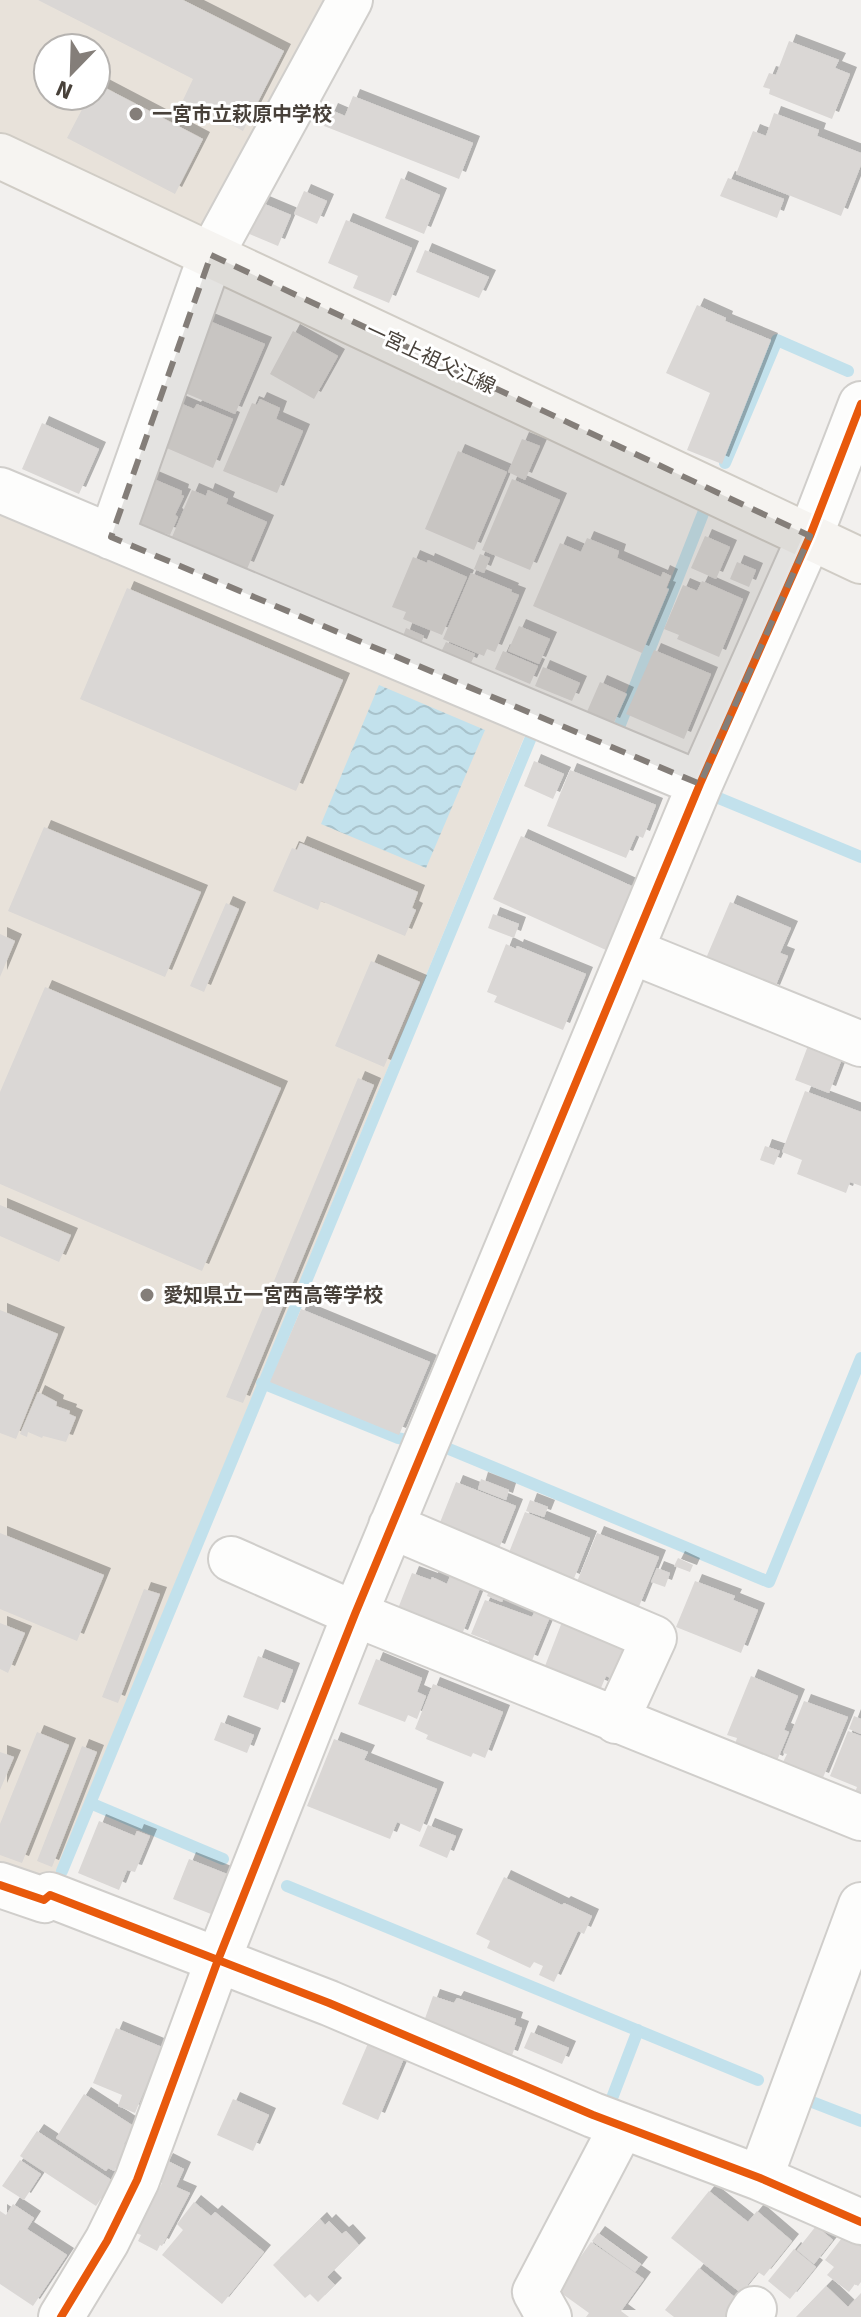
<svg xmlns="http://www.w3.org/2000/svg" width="861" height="2317" font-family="Signika,'Noto Sans JP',sans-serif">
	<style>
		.education { fill: #e8e2da; fill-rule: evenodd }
		.water { fill: url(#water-waves) }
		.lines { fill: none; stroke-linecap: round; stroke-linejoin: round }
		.stream { stroke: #c2e1ec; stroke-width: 12 }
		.building { fill: #dad7d5; filter: url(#shadow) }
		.minor-casing { stroke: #d0cecb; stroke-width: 48 }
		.secondary-casing { stroke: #d0ccc5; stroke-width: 48 }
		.minor { stroke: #fdfdfc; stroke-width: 44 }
		.secondary { stroke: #f6f4f1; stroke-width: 44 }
		.cycleway-casing { stroke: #fff; stroke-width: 13 }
		.cycleway { stroke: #e8590c; stroke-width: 8 }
		.marked { fill: #847e79; fill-opacity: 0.2; stroke: #847e79; stroke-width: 6; stroke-dasharray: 16 10; stroke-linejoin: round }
		.poi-dot { fill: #847e79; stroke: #fff; stroke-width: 3 }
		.labels { text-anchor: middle; stroke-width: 6; stroke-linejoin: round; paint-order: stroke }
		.poi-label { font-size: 20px; font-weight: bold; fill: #48413a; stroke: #fff; text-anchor: start }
		.street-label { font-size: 20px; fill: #48413a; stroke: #fff }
	</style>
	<defs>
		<pattern id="water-waves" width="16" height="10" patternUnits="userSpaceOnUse" patternTransform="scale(2)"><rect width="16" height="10" fill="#c2e1ec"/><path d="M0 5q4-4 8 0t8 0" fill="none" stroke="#a8c2cb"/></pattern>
		<filter id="shadow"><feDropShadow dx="7" dy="-7" stdDeviation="0" flood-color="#0004"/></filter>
	</defs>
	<rect width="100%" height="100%" fill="#f2f0ee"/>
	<path class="education" d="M0,0H334L207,230L0,132ZM48,48H96V96H48Z
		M0,510L528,728L53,1880L0,1863Z"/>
	<path class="water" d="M379,685L485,730L426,868L321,824Z"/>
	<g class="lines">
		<path class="stream" d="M725,463L777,340L848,371
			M619,727L704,511
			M704,792L861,857
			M262,1383L398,1438L449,1449L769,1582L861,1358
			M90,1803L223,1859
			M62,1871L534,730L540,732
			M287,1886L758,2080
			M807,2100L861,2121
			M609,2106L638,2030"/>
	</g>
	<path class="building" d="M38,0H183L284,51L243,131L183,100L193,79Z
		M789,41L839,60L835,68L850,74L832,119L769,94L770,89L763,87L769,73L776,75Z
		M96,83L203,139L175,194L67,138L89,96H96Z
		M353,96L473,143L459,179L324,126L331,110L345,116Z
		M774,113L819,130L817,136L861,153V165L841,216L736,174L753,131L766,136Z
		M401,178L440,195L424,234L385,218Z
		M728,178L784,199L777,218L720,196Z
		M304,191L327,201L317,224L294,214Z
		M260,202L291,215L278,246L247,233Z
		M346,220L412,248L389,303L353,288L358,276L328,263Z
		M425,250L489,277L479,298L416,272Z
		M697,305L726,318L725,321L771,340L722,464L687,450L710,393L666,373Z
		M207,320L265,344L235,414L178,390Z
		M293,331L338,356L314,399L270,374Z
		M260,399L280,408L276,419L303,431L277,493L223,471L252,403L257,405Z
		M173,400L194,409L197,404L233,419L213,468L155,443Z
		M42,423L99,449L79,494L22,469Z
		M522,439L540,446L525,480L508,472Z
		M458,451L507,472L474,550L425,529Z
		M149,477L182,491L181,495L184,496L175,515L178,517L170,535L164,533L163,535L129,524Z
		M512,479L560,500L530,570L482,550Z
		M192,490L206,496L208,490L228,499L226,504L267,522L247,569L172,537Z
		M705,536L730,547L716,579L691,568Z
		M587,538L619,551L617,558L661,577L663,572L671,576L666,588L669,589L642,653L533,606L560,543L581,552Z
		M480,554L490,558L484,573L474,569Z
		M413,557L427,563L428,560L467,577L442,635L403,619L406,612L392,607Z
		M737,562L756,570L749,587L730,579Z
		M471,573L512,590L511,592L519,595L495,652L487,649L484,656L443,639Z
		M702,581L743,599L719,657L677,639L679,635L664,629L683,585L697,591Z
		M127,588L343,680L296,791L80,699Z
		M519,626L550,639L539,664L508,651Z
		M406,628L424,636L420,646L402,639Z
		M446,642L475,654L470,665L441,652Z
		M654,650L711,674L684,739L626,714Z
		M503,651L538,666L530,684L495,669Z
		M543,667L580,683L572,701L535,686Z
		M600,682L627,694L613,725L586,714Z
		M534,761L564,774L553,799L524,786Z
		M570,770L656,805L643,838L636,835L626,858L547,826Z
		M44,827L201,892L165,977L8,911Z
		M521,836L634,887L606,950L493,899Z
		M300,843L418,892L412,908L416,910L405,936L321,901L318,910L273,891L292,848L297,850Z
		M730,902L791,928L780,953L788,956L773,992L704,963Z
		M226,903L239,909L204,992L190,986Z
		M493,914L519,924L514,938L488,928Z
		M0,934L15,941L0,977Z
		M506,944L516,949L517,946L586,974L563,1030L494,1002L497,996L487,992Z
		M371,961L420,982L384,1067L335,1046Z
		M45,987L281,1088L202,1271L0,1184V1092Z
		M809,1043L843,1056L829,1093L795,1080Z
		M358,1078L374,1085L243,1403L226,1397Z
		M805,1091L861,1112V1186L850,1182L846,1193L797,1174L802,1160L782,1152Z
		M765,1146L780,1151L774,1165L760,1160Z
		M0,1205L71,1235L59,1262L0,1236Z
		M301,1309L430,1362L399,1435L270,1382Z
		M0,1310L58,1334L16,1439L0,1433Z
		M38,1392L57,1402L56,1406L70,1411L69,1414L76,1417L66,1442L43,1436L42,1438L28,1432L27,1437L20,1434Z
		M481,1479L509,1490L506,1500L478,1489Z
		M456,1482L516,1506L498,1551L439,1525Z
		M530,1500L548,1507L544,1517L526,1511Z
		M525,1512L590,1538L573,1581L508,1555Z
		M0,1533L104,1575L77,1641L0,1609Z
		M597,1533L659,1557L638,1609L576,1584Z
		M678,1558L693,1565L690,1572L674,1566Z
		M657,1568L670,1573L665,1587L651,1582Z
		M452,1571L482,1583L461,1637L397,1611L412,1573L431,1580L432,1577L447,1584Z
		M695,1581L735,1596L733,1600L758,1610L741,1653L676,1627Z
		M490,1587L505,1593L502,1602L487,1596Z
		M144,1589L160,1594L118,1703L102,1697Z
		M485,1600L532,1617L537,1607L552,1612L531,1663L487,1645L489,1641L471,1634Z
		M562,1622L619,1645L618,1647L629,1652L618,1681L606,1676L601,1688L545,1666Z
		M0,1623L25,1633L8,1673L0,1669Z
		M258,1656L293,1670L278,1710L243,1697Z
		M376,1659L422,1678L417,1692L426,1696L417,1719L408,1715L405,1722L358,1704Z
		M751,1676L798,1696L784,1730L789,1732L776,1763L735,1744L737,1738L727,1735Z
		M433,1684L503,1712L485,1758L473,1753L471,1757L426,1739L428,1735L415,1729Z
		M804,1701L848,1717L822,1780L782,1764L787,1754L783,1753Z
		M854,1716L861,1719V1734L849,1729Z
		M221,1722L254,1735L247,1753L214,1740Z
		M848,1731L861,1736V1797L854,1795L857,1787L830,1776Z
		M37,1732L69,1745L22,1863L0,1855V1824Z
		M334,1739L368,1752L364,1760L437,1789L420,1832L397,1822L390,1839L307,1806Z
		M82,1746L97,1752L52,1867L37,1861Z
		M0,1752L14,1757L0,1790Z
		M99,1821L135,1836L137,1831L150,1836L135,1872L127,1870L119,1890L78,1873Z
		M428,1825L456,1836L447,1858L419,1846Z
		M189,1859L227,1874L211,1914L173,1899Z
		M504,1877L562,1905L564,1903L592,1916L584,1934L578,1931L554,1982L539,1975L543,1966L534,1962L530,1968L487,1948L490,1941L476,1934Z
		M433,1996L454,2003L457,1998L516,2019L514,2025L522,2028L511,2058L422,2027Z
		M116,2028L162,2047L135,2113L118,2106L122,2095L93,2083Z
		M531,2032L569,2048L562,2064L524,2048Z
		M369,2041L405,2056L378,2120L342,2104Z
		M84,2094L135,2127L124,2144L129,2148L114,2171L108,2168L106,2171L56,2138Z
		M233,2099L269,2115L253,2151L217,2135Z
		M37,2131L113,2181L96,2206L20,2156Z
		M20,2160L41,2174L24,2200L2,2186Z
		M166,2160L184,2169L176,2187L190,2193L162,2246L160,2245L157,2251L138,2241L141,2235L136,2233L162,2183L156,2180Z
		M709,2191L748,2222L757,2211L792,2241L764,2276L758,2272L741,2293L671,2238Z
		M194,2202L211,2216L215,2212L264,2252L222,2304L162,2255L183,2230L177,2224Z
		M13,2204L34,2218L27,2229L67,2255L33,2306L0,2284V2211L6,2215Z
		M320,2219L325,2225L329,2221L342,2234L346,2231L359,2245L327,2277L335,2285L318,2302L310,2294L305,2298L273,2265Z
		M816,2226L833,2240L814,2264L797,2250Z
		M598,2233L641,2264L635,2272L592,2241Z
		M845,2234L861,2247V2282L858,2286L855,2284L849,2292L827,2275L834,2267L825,2260Z
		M591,2242L644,2279L621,2311L629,2317H586L589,2313L557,2290Z
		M794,2249L816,2267L790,2299L768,2281Z
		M699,2268L742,2303L730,2317H674L665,2310Z
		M826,2286L848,2307L861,2293V2317H796Z"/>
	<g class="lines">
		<g class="minor-casing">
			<path id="minor" d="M0,490L700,784
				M111,537L211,255L350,0
				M631,951L861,1044
				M391,1526L654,1638L616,1721
				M231,1559L355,1614L861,1818
				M0,1885L44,1900L50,1895L329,2003L593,2115L760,2178L861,2222
				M760,2178L861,1905
				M61,2317L107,2241L137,2180L218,1960L355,1614L700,784L810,536L861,404
				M549,2317L535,2292L622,2126
				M749,2317L754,2309"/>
		</g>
		<g class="secondary-casing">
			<path id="secondary" d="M0,156L861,561"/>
		</g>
		<use href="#minor" class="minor"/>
		<use href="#secondary" class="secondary"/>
		<g class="cycleway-casing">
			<path id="cycleway" d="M0,1885L44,1900L50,1895L329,2003L593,2115L760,2178L861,2222
				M61,2317L107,2241L137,2180L218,1960L355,1614L700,784L810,536L861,404"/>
		</g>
		<use href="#cycleway" class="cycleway"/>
	</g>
	<path class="marked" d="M211,255L810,536L700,784L111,537Z"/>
	<g class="poi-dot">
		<circle cx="136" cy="114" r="8"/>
		<circle cx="147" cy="1295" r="8"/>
	</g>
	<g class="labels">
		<g class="poi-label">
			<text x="152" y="121">一宮市立萩原中学校</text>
			<text x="163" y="1302">愛知県立一宮西高等学校</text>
		</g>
		<g class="street-label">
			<text transform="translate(431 358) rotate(25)" y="7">一宮上祖父江線</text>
		</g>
	</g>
	<g transform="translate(72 72) rotate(203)"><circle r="38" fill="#ffffff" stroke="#b6b3b0" stroke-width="2"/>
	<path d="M0-6L14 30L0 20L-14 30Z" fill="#847e79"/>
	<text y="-12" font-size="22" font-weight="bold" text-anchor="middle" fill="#48413a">N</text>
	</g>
</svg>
